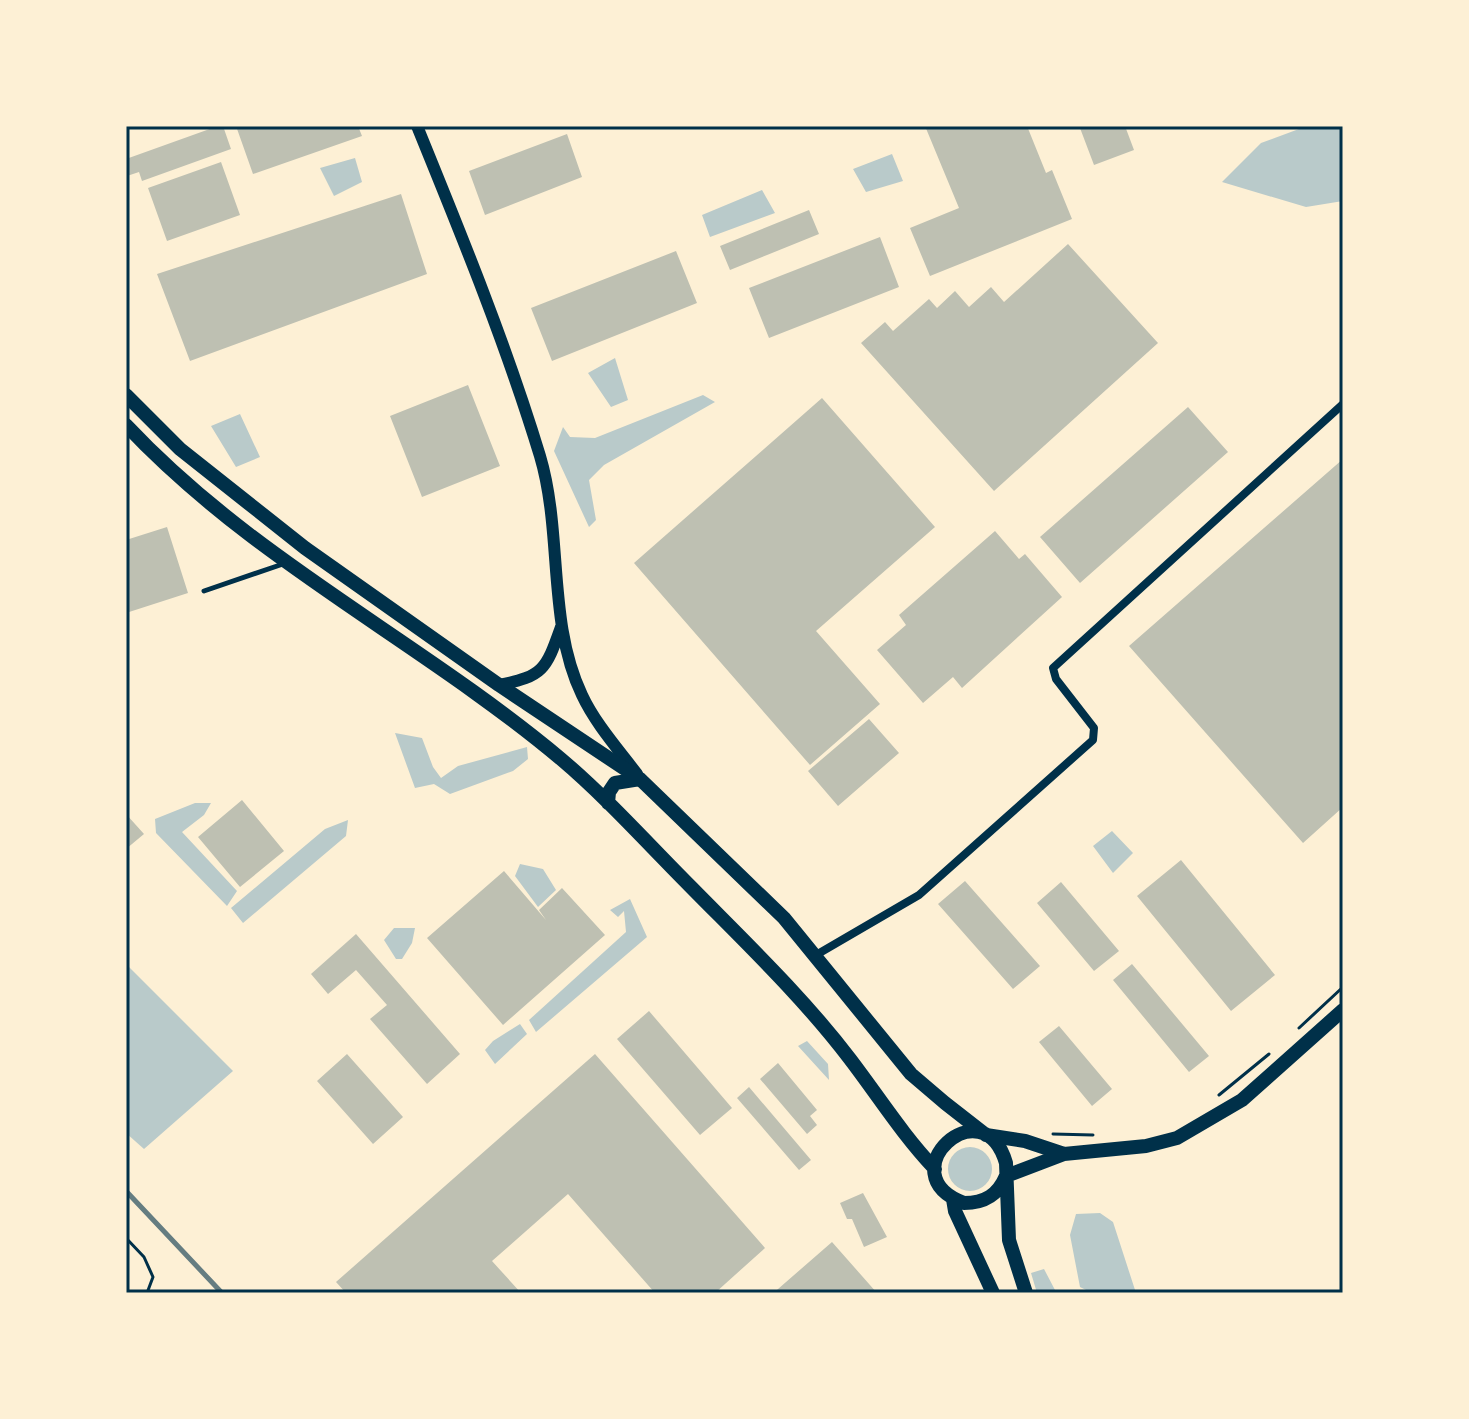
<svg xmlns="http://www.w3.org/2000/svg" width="1469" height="1419" font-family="'Source Sans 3',sans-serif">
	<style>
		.green { fill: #b9caca }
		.building { fill: #bec0b2 }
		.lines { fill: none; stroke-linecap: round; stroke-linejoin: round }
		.path { stroke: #003049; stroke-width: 3 }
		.service { stroke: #003049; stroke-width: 5 }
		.minor { stroke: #003049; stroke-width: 8 }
		.tertiary { stroke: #003049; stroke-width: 12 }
		.secondary { stroke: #003049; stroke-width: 14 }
		.rail { stroke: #657d81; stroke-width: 5 }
		.neatline { fill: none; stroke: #003049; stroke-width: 3 }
	</style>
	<rect width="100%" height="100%" fill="#fdf0d5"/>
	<path class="green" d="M1307,126H1343V201L1306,207L1222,182L1261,143Z
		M892,154L903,181L866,192L853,169Z
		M355,158L362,182L334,196L320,168Z
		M762,190L775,213L710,237L702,215Z
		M615,358L628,400L611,407L588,373Z
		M703,395L715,402L604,465L589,480L596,520L589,527L554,451L563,427L570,437L595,438Z
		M240,414L260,457L236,467L211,426Z
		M395,733L422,738L433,767L441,778L458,766L527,747L528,759L513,771L450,794L434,784L415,788Z
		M195,803H211L204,815L182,832L237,891L227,906L156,833L155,819Z
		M348,820L346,836L243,923L231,908L325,829Z
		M1112,831L1133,853L1113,873L1093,846Z
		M520,864L543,869L556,890L538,907L515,876Z
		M630,899L647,937L536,1032L529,1020L626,932L624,911L618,917L610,910Z
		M394,928H415L412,943L402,959H396L384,940Z
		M126,964L233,1071L144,1149L126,1133Z
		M520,1024L527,1034L495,1064L485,1050L493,1041Z
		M807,1041L828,1064L829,1080L798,1046Z
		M948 1169a22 22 0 1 1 44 0a22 22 0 1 1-44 0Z
		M1100,1213L1113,1222L1136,1293H1092L1080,1287L1070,1235L1076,1214Z
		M1044,1269L1055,1290V1293H1037L1031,1273Z"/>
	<path class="building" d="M218,126H223L231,149L142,181L139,172L127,176L126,159Z
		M236,126H358L362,136L253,174Z
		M925,126H1027L1046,173L1052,170L1072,219L930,276L910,228L959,208Z
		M1084,126H1125L1134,150L1094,165L1080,128Z
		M567,134L582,177L485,215L469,171Z
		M221,162L240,215L167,241L148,188Z
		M401,194L427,274L190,361L157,274Z
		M809,210L819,234L730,270L720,246Z
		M880,237L899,287L769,338L749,288Z
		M1068,244L1158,343L994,491L861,343L885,322L893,331L929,299L937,308L955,291L969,307L991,287L1004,302Z
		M676,251L697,303L552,361L531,308Z
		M468,385L500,466L422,497L390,416Z
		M822,398L935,527L816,631L880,704L810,765L634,563Z
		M1188,407L1228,452L1080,583L1040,537Z
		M1343,459V807L1303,843L1129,646Z
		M167,527L188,593L126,613V540Z
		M995,531L1019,559L1025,554L1062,597L962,688L953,677L923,703L877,650L906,625L899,615Z
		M869,719L899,753L838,806L808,771Z
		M242,800L284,851L240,887L198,837Z
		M126,814L144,834L126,849Z
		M1181,860L1275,975L1231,1011L1137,896Z
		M504,871L546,920L539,910L562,888L605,935L503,1025L427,938Z
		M965,881L1040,966L1013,989L938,904Z
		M1061,882L1119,951L1094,971L1037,903Z
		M356,934L460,1054L427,1084L370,1019L387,1005L356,970L328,994L311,974Z
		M1132,964L1209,1056L1189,1072L1113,980Z
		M649,1011L732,1108L700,1135L617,1039Z
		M1059,1026L1112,1089L1092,1106L1039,1042Z
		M347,1054L403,1117L373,1144L317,1081Z
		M595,1054L765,1248L715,1293H655L568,1194L492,1261L521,1293H346L336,1282Z
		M778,1063L817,1110L810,1116L817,1125L807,1134L760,1079Z
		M749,1087L811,1160L799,1170L737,1098Z
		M863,1193L887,1237L864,1247L852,1219H847L840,1203Z
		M832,1242L877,1293H774L778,1289Z"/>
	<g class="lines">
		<path class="path" d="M1299,1028L1343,987
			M1219,1095L1269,1054
			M1053,1134L1093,1135
			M126,1238L144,1257L153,1277L147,1293"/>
		<path class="service" d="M204,591L283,564"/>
		<path class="minor" d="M816,955L919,895L1093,740L1094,728L1056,679L1053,668L1343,404"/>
		<path class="tertiary" d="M417,126C461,234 506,344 540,456C563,533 547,622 582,695C595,723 618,749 637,774
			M499,685C544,676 546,669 561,627"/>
		<path class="secondary" d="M126,395L180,449L305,548L499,685L640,779L784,918L911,1074L945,1103L986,1135L1025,1141L1064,1154
			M126,425C255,562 419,640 561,759C607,798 648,844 690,886C745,942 802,996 850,1059C879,1097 902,1134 935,1169
			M608,803L609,792L615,783L640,779
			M1006,1176L1064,1154L1146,1146L1177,1138L1242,1100L1343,1010
			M1006,1176C998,1195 985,1203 964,1203C886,1174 983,1084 1006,1163L1009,1240L1026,1293
			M953,1199L955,1211L993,1293"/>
		<path class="rail" d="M126,1191L222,1293"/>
	</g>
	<rect width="1469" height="1419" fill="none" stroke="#fdf0d5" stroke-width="256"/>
	<rect x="128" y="128" width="1213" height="1163" class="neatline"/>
</svg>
